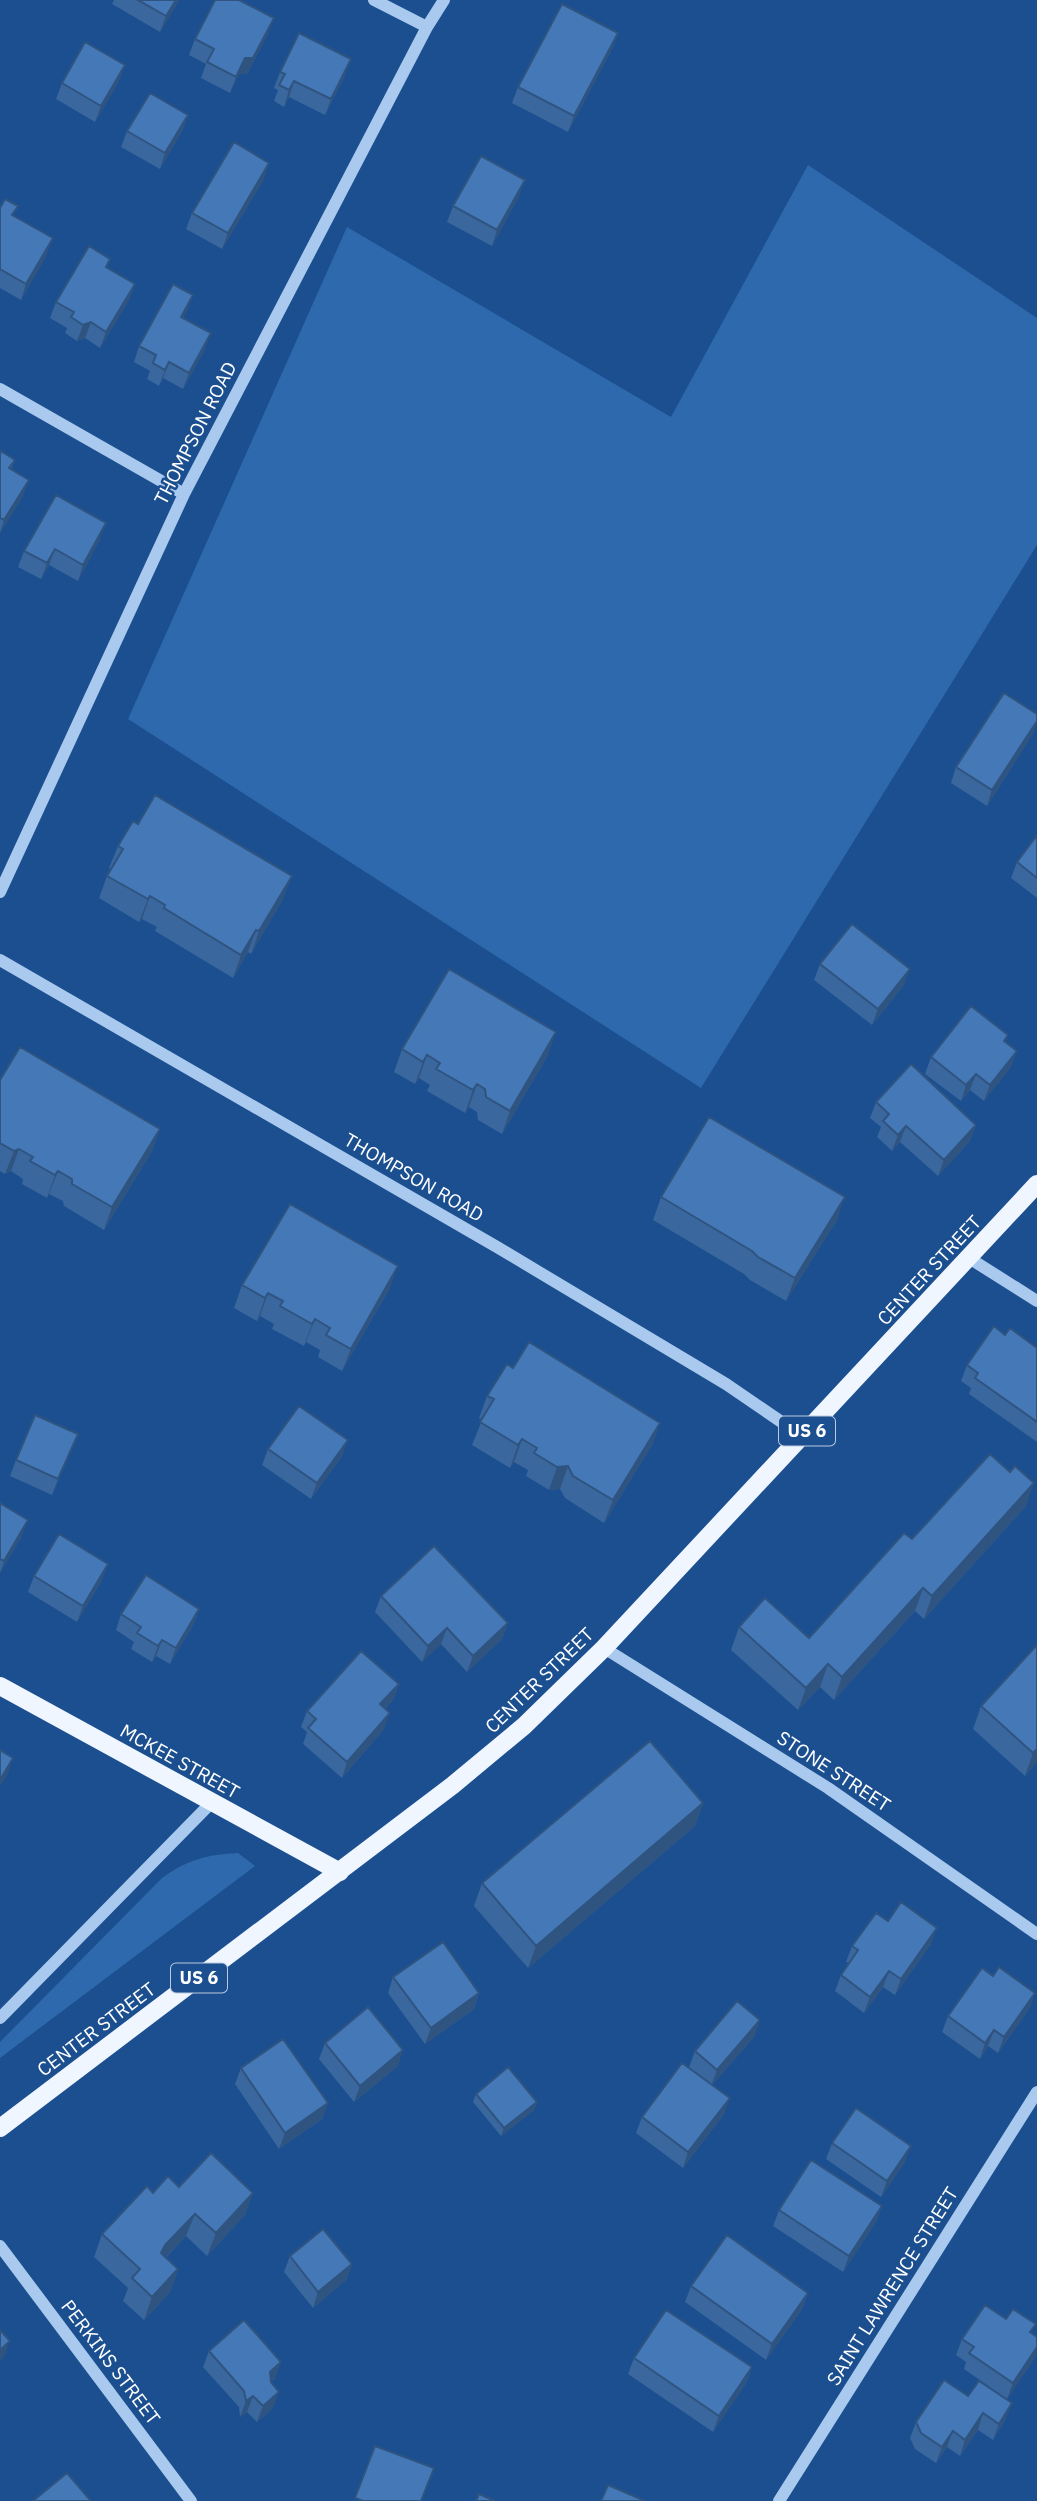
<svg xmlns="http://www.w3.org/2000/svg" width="1037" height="2501" font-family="'IBM Plex Sans',sans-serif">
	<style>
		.green { fill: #2e69ad }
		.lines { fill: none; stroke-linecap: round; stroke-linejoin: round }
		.minor { stroke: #a9c9ee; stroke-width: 12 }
		.major { stroke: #f0f6ff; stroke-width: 18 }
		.wall { fill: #3a679d }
		.shaded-wall { fill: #305480 }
		.building { fill: #4478b7; stroke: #305480; stroke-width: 2 }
		.labels { text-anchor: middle; stroke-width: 5; stroke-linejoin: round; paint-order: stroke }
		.shield { fill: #1b4f8f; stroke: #bbcadd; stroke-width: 2 }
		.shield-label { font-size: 18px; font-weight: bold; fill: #fff }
		.street-label { font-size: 19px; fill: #fff; stroke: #1b4f8f }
	</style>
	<rect width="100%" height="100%" fill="#1b4f8f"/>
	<path class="green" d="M808,165L1037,318V545L701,1088L128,719L347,227L671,417Z
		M238,1853L255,1866L0,2058V2042L162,1878C189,1859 206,1855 238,1853Z"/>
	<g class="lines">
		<path class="minor" d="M374,0L427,27
			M0,389L184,494
			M0,892L184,494L427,27L444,0
			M0,960L497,1247L726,1384L802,1436
			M969,1258L1037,1301
			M604,1648L828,1788L1037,1934
			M0,2018L212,1802
			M0,2246L191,2501
			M779,2501L1037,2092"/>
		<path class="major" d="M0,1686L340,1872
			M0,2128L453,1785L524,1726L604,1648L1037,1184"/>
	</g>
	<path class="wall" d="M114,0H179L160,32L112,4Z
		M618,33L612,49L568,132L512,103L518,87Z
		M268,34L247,74H239L230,93L201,78L206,64L189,55L195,39Z
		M280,72L345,75L325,115L289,97L284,107L274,101L278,90L274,88Z
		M119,81L95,122L56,99L62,83Z
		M188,115L182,131L160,169L121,147L127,131Z
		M264,179L222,249L186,229L192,213Z
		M519,196L492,246L447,222L453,206Z
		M0,208L14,216L47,254L21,300L0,288Z
		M110,259L107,268L135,284L129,300L100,348L85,338L77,341L65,333L67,328L50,318L56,302Z
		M193,295L183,318L205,349L183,389L163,378L159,386L147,379L150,371L134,362L139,346Z
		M0,454L15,460L11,469L23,496L0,533Z
		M100,539L78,581L49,565L41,579L18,567L24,551Z
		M1034,732L987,806L951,783L956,767Z
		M1037,835V898L1011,878L1017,862Z
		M118,846L283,899L251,954L248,952L233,978L155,931L157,927L142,919L139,922L99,898L107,876L111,869L109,868Z
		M820,964L904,985L872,1025L814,980Z
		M1006,1043L1011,1067L984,1101L970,1090L961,1101L925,1074L931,1057Z
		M402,1049L548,1055L502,1134L478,1120L477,1112L469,1107L465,1113L427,1091L430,1085L419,1078L415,1084L394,1072Z
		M0,1080L160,1129L152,1151L104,1230L64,1206L63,1201L49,1194L47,1198L22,1184L23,1179L11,1171L5,1174L0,1171Z
		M876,1102L976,1125L970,1141L938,1176L900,1142L892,1151L877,1137L881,1127L870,1118Z
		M661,1197L837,1220L786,1301L750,1280L744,1274L653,1220Z
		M242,1285L390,1288L342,1371L318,1357L320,1350L306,1342L304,1346L272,1329L274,1324L260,1316L257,1321L234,1308Z
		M1005,1335L1037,1348V1442L969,1394L971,1388L961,1381L967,1365Z
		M513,1368L660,1423L652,1445L604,1523L565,1498L560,1489L549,1490L526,1476L528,1470L514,1462L510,1468L472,1445L482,1420L479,1418L487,1396Z
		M78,1434L52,1495L10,1476L16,1460Z
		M268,1449L342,1456L311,1499L262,1465Z
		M0,1503L22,1536L0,1573Z
		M1026,1506L924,1619L915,1611L834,1700L820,1687L798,1710L731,1650L739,1627L809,1638L912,1539Z
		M34,1576L102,1580L77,1622L28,1592Z
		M381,1596L508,1623L502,1639L467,1672L441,1644L422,1662L375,1612Z
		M199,1609L193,1625L170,1664L156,1656L152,1662L131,1649L134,1642L116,1630L121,1614Z
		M1037,1645V1762L1025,1776L973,1729L981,1706Z
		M399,1684L393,1700L385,1709L384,1729L342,1778L303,1744L307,1732L301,1727L307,1711Z
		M703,1803L695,1826L528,1968L474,1906L482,1883Z
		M888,1921L931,1944L895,1995L883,1987L864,2013L835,1991L841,1975L849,1963L846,1962L852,1946Z
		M993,1976L1035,1993L1029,2009L998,2053L988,2046L980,2059L942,2032L948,2016Z
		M393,1977L479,1993L474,2009L425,2044L388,1993Z
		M755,2036L712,2085L724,2114L683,2168L636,2133L642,2117L698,2075L689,2067L695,2051Z
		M325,2043L398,2066L354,2102L319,2059Z
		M241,2068L328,2103L322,2119L279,2149L235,2084Z
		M476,2094L537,2102L534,2110L501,2136L473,2102Z
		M832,2143L905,2162L881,2197L826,2159Z
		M179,2187L253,2193L245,2215L207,2256L186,2236L166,2258L178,2269L170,2292L144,2320L123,2301L128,2288L94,2257L102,2234L153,2193Z
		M882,2206L876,2222L843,2272L773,2226L779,2210Z
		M290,2256L352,2264L346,2280L313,2308L284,2272Z
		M691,2286L808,2293L802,2309L766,2360L685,2302Z
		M1006,2319L1032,2334L1036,2356L1007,2399L964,2369L966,2362L956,2355L962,2339Z
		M209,2351L275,2378L271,2382L273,2408L257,2422L247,2412L240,2417L239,2407L203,2367Z
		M634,2358L752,2367L746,2383L713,2432L628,2374Z
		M968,2396L1006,2419L993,2440L978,2430L960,2456L947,2447L936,2463L915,2449L910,2438L916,2422Z"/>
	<path class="shaded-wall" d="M176,0H179L160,32L166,16Z
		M274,18L268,34L247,74H239L230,93L236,77L245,58Z
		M618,33L612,49L568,132L574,116Z
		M351,59L345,75L325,115L331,99Z
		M125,65L119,81L95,122L101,106Z
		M294,81L289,97L284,107L289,90Z
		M188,115L182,131L160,169L165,153Z
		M269,163L264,179L222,249L228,233Z
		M525,180L519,196L492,246L497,230Z
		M53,238L47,254L21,300L26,284Z
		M135,284L129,300L100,348L106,332Z
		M193,295L187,311L175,333L181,317Z
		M91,322L85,338L77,341L83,325Z
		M211,333L205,349L183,389L189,373Z
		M169,362L163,378L159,386L165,370Z
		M29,480L23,496L0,533L4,520Z
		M106,523L100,539L78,581L83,565Z
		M55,549L49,565L41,579L47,563Z
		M1037,721L1034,732L987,806L992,790Z
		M292,876L283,899L251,954L259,931Z
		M150,896L142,919L139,922L148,899Z
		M256,930L248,952L233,978L241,955Z
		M910,969L904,985L872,1025L878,1009Z
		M556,1032L548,1055L502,1134L510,1111Z
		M1017,1051L1011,1067L984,1101L990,1085Z
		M427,1055L419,1078L415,1084L423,1062Z
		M976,1074L970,1090L961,1101L966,1085Z
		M477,1084L469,1107L465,1113L473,1090Z
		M976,1125L970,1141L938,1176L944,1160Z
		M906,1126L900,1142L892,1151L898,1135Z
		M160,1129L152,1151L104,1230L112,1207Z
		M19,1149L11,1171L5,1174L14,1151Z
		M58,1171L49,1194L47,1198L55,1175Z
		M845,1197L837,1220L786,1301L795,1278Z
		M398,1266L390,1288L342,1371L351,1349Z
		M268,1293L260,1316L257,1321L265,1298Z
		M315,1319L306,1342L304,1346L312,1324Z
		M660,1423L652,1445L604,1523L613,1500Z
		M78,1434L72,1450L52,1495L58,1479Z
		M522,1439L514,1462L510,1468L518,1445Z
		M348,1440L342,1456L311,1499L317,1483Z
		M568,1466L560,1489L549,1490L557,1467Z
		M1034,1483L1026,1506L924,1619L932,1596Z
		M28,1520L22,1536L0,1573L4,1561Z
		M108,1564L102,1580L77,1622L83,1606Z
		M923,1588L915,1611L834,1700L842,1677Z
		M199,1609L193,1625L170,1664L176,1648Z
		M508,1623L502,1639L467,1672L473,1656Z
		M447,1628L441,1644L422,1662L428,1646Z
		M162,1640L156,1656L152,1662L158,1646Z
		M828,1664L820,1687L798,1710L806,1688Z
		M399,1684L393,1700L375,1720L380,1704Z
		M390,1713L384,1729L342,1778L347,1762Z
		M1037,1749V1762L1025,1776L1033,1753Z
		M13,1758L8,1774L0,1786V1780Z
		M703,1803L695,1826L528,1968L536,1946Z
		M937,1928L931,1944L895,1995L901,1979Z
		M889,1971L883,1987L864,2013L870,1997Z
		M479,1993L474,2009L425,2044L431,2028Z
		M1035,1993L1029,2009L998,2053L1004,2037Z
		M760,2020L755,2036L711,2086L717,2070Z
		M994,2030L988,2046L980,2059L985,2043Z
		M403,2050L398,2066L354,2102L360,2086Z
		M730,2098L724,2114L683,2168L688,2152Z
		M537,2102L534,2110L501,2136L504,2128Z
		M328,2103L322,2119L279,2149L285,2133Z
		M911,2146L905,2162L881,2197L887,2181Z
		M253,2193L245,2215L207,2256L216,2233Z
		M882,2206L876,2222L843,2272L849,2256Z
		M195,2214L186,2236L156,2268L153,2276L165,2245Z
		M352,2264L346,2280L313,2308L318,2292Z
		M178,2269L170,2292L144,2320L152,2297Z
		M808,2293L802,2309L766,2360L772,2344Z
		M10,2341L4,2357L0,2361V2350Z
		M1037,2347L1036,2356L1007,2399L1013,2383Z
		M281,2362L275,2378L264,2388L270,2372Z
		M752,2367L746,2383L713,2432L719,2416Z
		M279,2392L273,2408L257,2422L263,2406Z
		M253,2396L247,2412L240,2417L246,2401Z
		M1012,2403L1006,2419L993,2440L999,2424Z
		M983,2413L978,2430L960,2456L965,2440Z
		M953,2431L947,2447L936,2463L942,2447Z"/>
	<path class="building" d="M138,0H176L166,16Z
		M215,0H239L274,18L253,58H245L236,77L207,62L214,49L195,39Z
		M562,4L618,33L574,116L518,87Z
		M299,33L351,59L331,99L294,81L289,90L279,85L285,74L280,72Z
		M85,42L125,65L101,106L62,83Z
		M150,93L188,115L165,153L127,131Z
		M234,142L269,163L228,233L192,213Z
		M481,156L525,180L497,230L453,206Z
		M5,199L18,206L12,215L53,238L26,284L0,269V208Z
		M89,246L110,259L106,267L135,284L106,332L91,322L83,325L71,317L74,312L56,302Z
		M173,284L193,295L181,317L211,333L189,373L169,362L165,370L153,363L156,355L139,346Z
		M1,451L15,460L9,468L29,480L4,520L0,518V454Z
		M56,495L106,523L83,565L55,549L47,563L24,551Z
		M1004,693L1037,714V721L992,790L956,767Z
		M155,795L292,876L259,931L256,930L241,955L164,908L165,905L150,896L148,899L107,876L123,849L118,846L133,821L138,824Z
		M1037,835V878L1017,862Z
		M852,924L910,969L878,1009L820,964Z
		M449,969L556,1032L510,1111L486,1097L485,1089L477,1084L473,1090L436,1069L440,1063L427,1055L423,1062L402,1049Z
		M971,1006L1008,1035L1004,1041L1017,1051L990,1085L976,1074L966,1085L931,1057Z
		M20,1047L160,1129L112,1207L72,1184V1179L58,1171L55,1175L30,1161L33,1157L19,1149L14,1151L0,1143V1080Z
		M911,1064L976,1125L944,1160L906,1126L898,1135L883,1121L889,1114L876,1102Z
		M709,1117L845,1197L795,1278L758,1257L752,1251L661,1197Z
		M290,1204L398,1266L351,1349L326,1335L330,1328L315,1319L312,1324L280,1306L283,1301L268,1293L265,1298L242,1285Z
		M994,1326L1005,1335L1010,1328L1037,1348V1422L975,1378L978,1373L967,1365Z
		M529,1342L660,1423L613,1500L573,1476L568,1466L557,1467L534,1453L537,1448L522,1439L518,1445L480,1422L494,1399L487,1396L507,1364L513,1368Z
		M299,1406L348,1440L317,1483L268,1449Z
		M35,1415L78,1434L58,1479L16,1460Z
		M990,1454L1010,1472L1015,1466L1034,1483L932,1596L923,1588L842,1677L828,1664L806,1688L739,1627L765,1598L809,1638L904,1533L912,1539Z
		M0,1503L28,1520L4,1561L0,1559Z
		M59,1534L108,1564L83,1606L34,1576Z
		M434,1546L508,1623L473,1656L447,1628L428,1646L381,1596Z
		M146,1575L199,1609L176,1648L162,1640L158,1646L137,1633L141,1627L121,1614Z
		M1037,1645V1749L1033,1753L981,1706Z
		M361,1651L399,1684L380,1704L390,1713L347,1762L308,1728L316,1719L307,1711Z
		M650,1741L703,1803L536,1946L482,1883Z
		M0,1750L13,1758L0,1780Z
		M901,1902L937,1928L901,1979L889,1971L870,1997L841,1975L858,1950L852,1946L876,1913L888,1921Z
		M443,1942L479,1993L431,2028L393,1977Z
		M999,1967L1035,1993L1004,2037L994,2030L985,2043L948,2016L982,1968L993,1976Z
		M737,2001L760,2020L717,2070L695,2051Z
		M368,2007L403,2050L360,2086L325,2043Z
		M283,2039L328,2103L285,2133L241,2068Z
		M682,2063L730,2098L688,2152L642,2117Z
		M508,2067L537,2102L504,2128L476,2094Z
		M856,2108L911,2146L887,2181L832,2143Z
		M211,2153L253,2193L216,2233L195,2214L165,2245L161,2253L178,2269L152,2297L132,2278L140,2269L102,2234L147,2186L153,2193L168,2176L179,2187Z
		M811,2160L882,2206L849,2256L779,2210Z
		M323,2229L352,2264L318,2292L290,2256Z
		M727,2235L808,2293L772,2344L691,2286Z
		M985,2305L1006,2319L1013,2309L1036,2324L1030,2332L1037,2337V2347L1013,2383L969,2353L974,2347L962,2339Z
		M666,2310L752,2367L719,2416L634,2358Z
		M244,2320L281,2362L270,2372L271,2382L279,2392L263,2406L253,2396L246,2401L244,2391L209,2351Z
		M0,2330L10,2341L0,2350Z
		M944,2380L968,2396L979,2381L1012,2403L999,2424L983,2413L965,2440L953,2431L942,2447L921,2433L916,2422Z
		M375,2446L434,2468L421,2501H363L355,2498Z
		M67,2473L91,2501H33Z
		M608,2485L645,2501H601Z
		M479,2494L495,2501H476Z"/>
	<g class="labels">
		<g class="shield">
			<rect x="779" y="1416.5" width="56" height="29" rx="5"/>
			<rect x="171" y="1963.5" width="56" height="29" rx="5"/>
		</g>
		<g class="shield-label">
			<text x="807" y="1437">US 6</text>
			<text x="199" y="1984">US 6</text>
		</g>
		<g class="street-label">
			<text transform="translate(195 433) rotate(-63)" y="7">THOMPSON ROAD</text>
			<text transform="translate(414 1177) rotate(30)" y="7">THOMPSON ROAD</text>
			<text transform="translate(929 1270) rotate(-47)" y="7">CENTER STREET</text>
			<text transform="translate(539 1680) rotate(-44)" y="7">CENTER STREET</text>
			<text transform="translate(180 1761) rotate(29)" y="7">MCKEE STREET</text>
			<text transform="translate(834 1771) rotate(33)" y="7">STONE STREET</text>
			<text transform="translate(96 2029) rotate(-37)" y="7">CENTER STREET</text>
			<text transform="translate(892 2286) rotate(-58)" y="7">SAINT LAWRENCE STREET</text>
			<text transform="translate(111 2362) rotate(53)" y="7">PERKINS STREET</text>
		</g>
	</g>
</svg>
